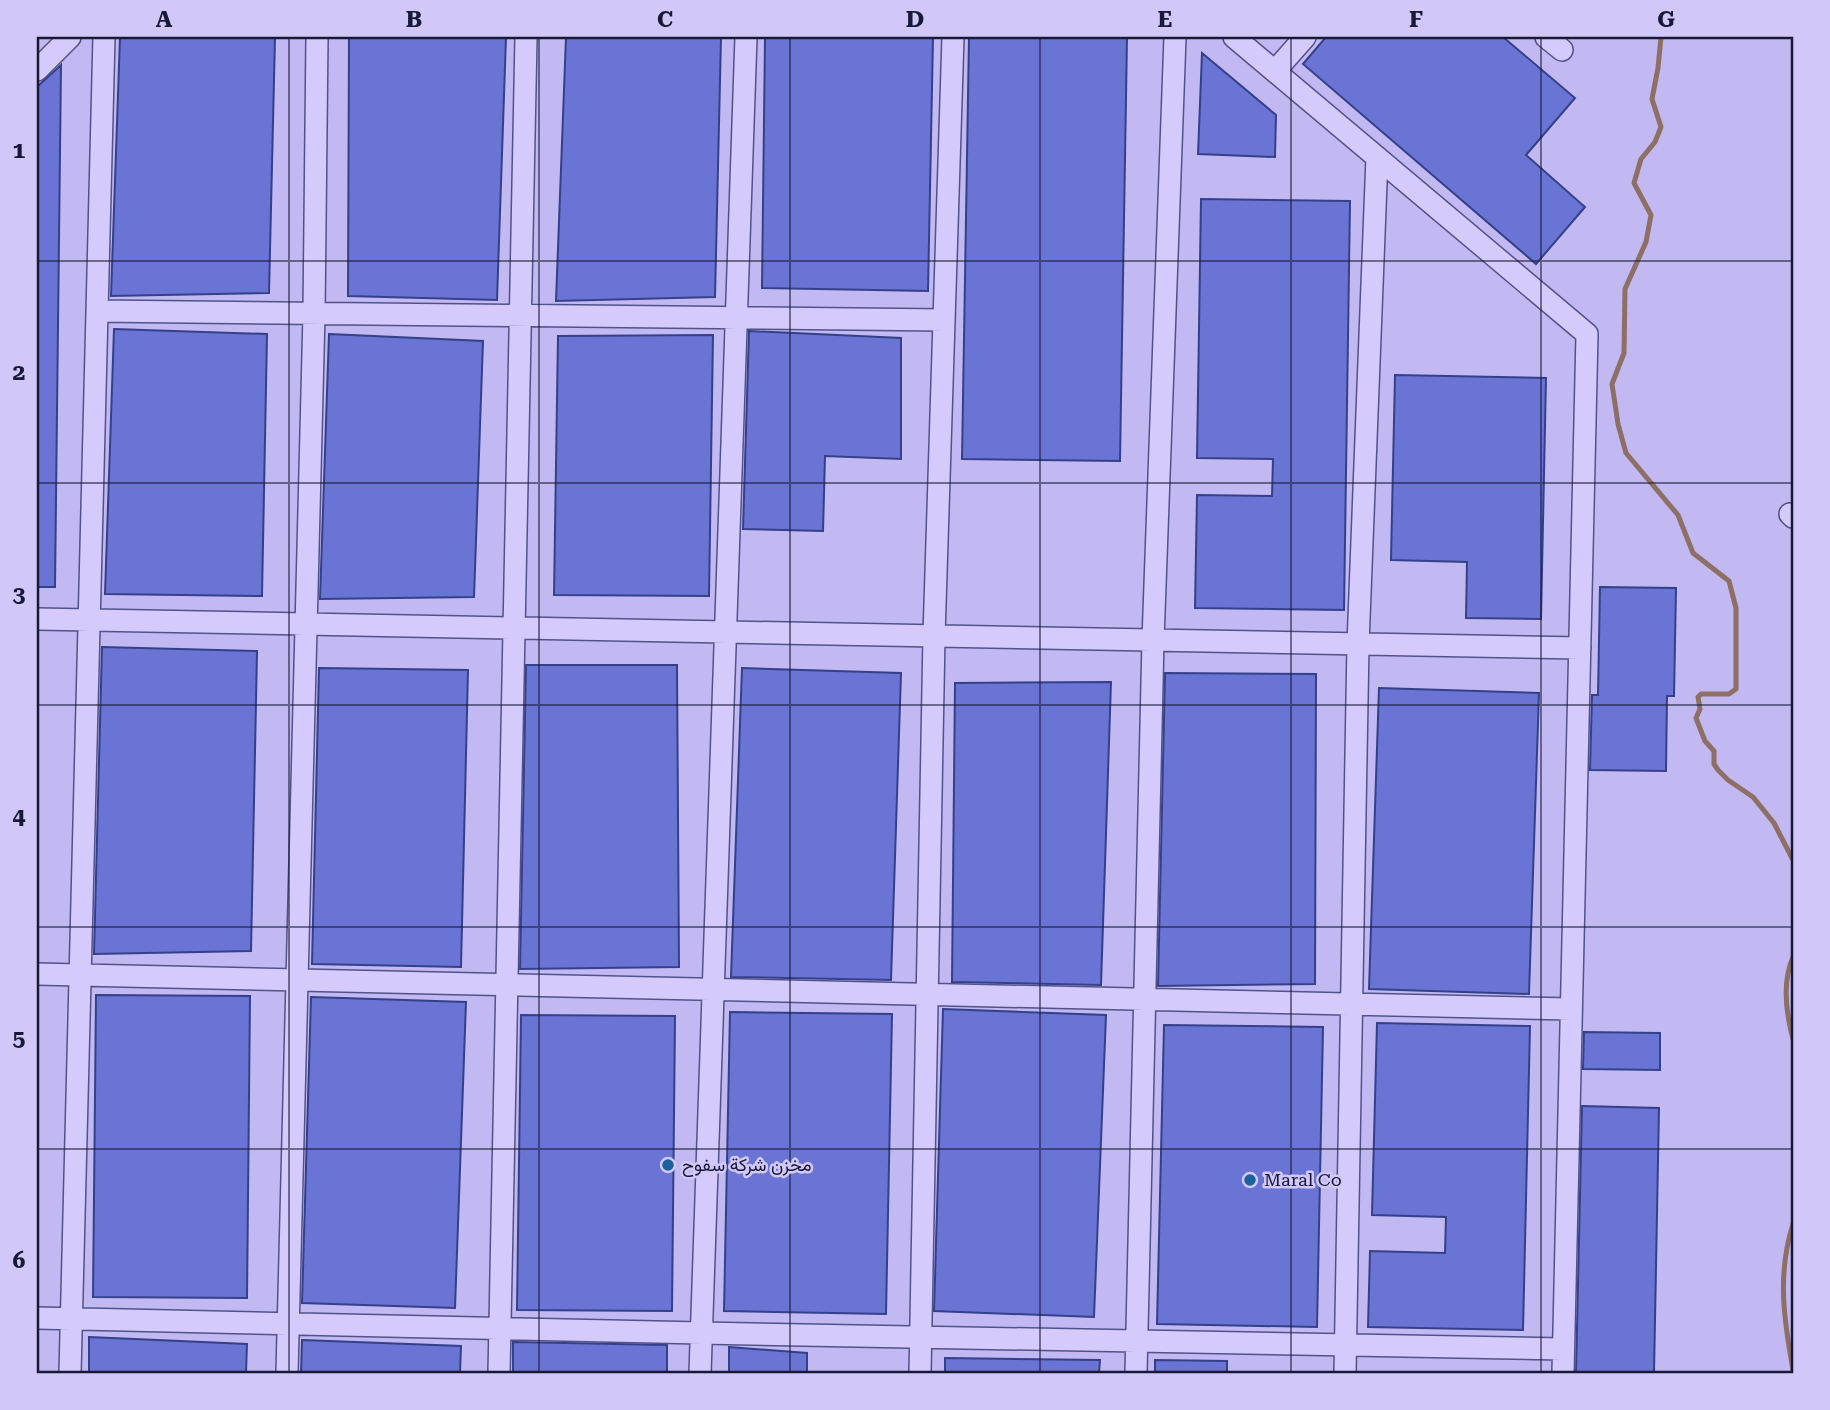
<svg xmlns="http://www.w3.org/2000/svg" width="1830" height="1410" font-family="'Roboto Serif',Vazirmatn,serif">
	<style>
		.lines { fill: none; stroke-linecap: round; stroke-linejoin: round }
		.stream { stroke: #8e6f65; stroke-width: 5 }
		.building { fill: #6974d4; stroke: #35408a; stroke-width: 2 }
		.minor-casing { stroke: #525289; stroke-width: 24 }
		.minor { stroke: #d4cbfc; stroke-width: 21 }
		.grid { fill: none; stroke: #181936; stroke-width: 2; stroke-opacity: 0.55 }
		.poi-dot { fill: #1c609d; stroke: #d1c8f9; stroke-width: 2.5 }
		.labels { text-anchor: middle; stroke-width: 5; stroke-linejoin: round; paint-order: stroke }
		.poi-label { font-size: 18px; fill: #181936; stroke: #d1c8f9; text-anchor: start }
		.neatline { fill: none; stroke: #181936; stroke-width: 2.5 }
		.grid-label { font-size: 23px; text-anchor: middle; font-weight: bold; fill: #181936 }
	</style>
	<rect width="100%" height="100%" fill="#c2b8f2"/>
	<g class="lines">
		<path class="stream" d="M1661,37L1658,68L1652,99L1661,127L1655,142L1641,159L1634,183L1651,215L1646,242L1625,289L1624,353L1612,384L1618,424L1626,453L1678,515L1693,553L1729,581L1736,608V689L1729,694H1701L1698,697L1700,709L1696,718L1705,741L1714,751V764L1718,770L1728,780L1753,797L1774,823L1793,860
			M1793,957C1782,982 1786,1013 1793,1039
			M1793,1224C1777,1274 1784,1320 1793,1370"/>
	</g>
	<path class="building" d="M120,37H275L269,293L111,296Z
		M349,37H506L497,300L348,296Z
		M566,37H721L715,297L556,301Z
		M765,37H933L928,291L762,288Z
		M969,37H1127L1120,461L962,459Z
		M1326,37H1503L1575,98L1526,155L1585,207L1536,264L1303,64Z
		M1202,53L1276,115L1275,157L1198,154Z
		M61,65L55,587H37V87Z
		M1201,199L1350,201L1344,610L1195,608L1197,495L1272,496L1273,459L1197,458Z
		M114,329L267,334L262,596L105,594Z
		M749,331L901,338V459L825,456L823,531L743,529Z
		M329,334L483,341L474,597L320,599Z
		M713,335L709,596L554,595L558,336Z
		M1395,375L1546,378L1541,619L1466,618L1467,562L1391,560Z
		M1600,587L1676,588L1674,696H1667L1666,771L1590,770L1592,695H1598Z
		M102,647L257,651L251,951L94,954Z
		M526,665H677L679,967L520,969Z
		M319,668L468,670L461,967L312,964Z
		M742,668L901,673L891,980L731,977Z
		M1165,673L1316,674L1315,984L1158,986Z
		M1111,682L1101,985L952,982L955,683Z
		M1379,688L1539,693L1529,994L1369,989Z
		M96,995L250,996L247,1298L93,1297Z
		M311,997L466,1002L455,1308L302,1303Z
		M943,1009L1106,1015L1094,1317L934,1311Z
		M730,1012L892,1014L886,1314L724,1311Z
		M521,1015L675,1016L672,1311L517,1310Z
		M1377,1023L1530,1026L1523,1330L1368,1327L1370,1251L1445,1253L1446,1217L1372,1215Z
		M1164,1025L1323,1027L1317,1327L1157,1324Z
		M1584,1032L1660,1033V1070L1583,1069Z
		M1582,1106L1659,1108L1654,1373H1576Z
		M89,1337L247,1344L246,1373H89Z
		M302,1340L461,1346L460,1373H301Z
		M513,1342L667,1345V1373H513Z
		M729,1347L807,1353V1373H729Z
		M945,1358L1100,1360L1099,1373H945Z
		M1155,1360L1227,1361V1373H1155Z"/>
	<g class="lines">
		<g class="minor-casing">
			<path id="minor" d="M1234,37L1587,334L1563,1373
				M1546,37L1562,50
				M37,70L70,37
				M1275,71L1305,37
				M97,311L944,320
				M1790,514L1793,517
				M37,619L1580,648
				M37,974L1571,1009
				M37,1318L701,1333L1563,1349
				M70,1373L104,37
				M287,1373L314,314L317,37
				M499,1373L526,37
				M700,1373L746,37
				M920,1373L934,636L953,37
				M1136,1373L1153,640L1175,37
				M1345,1373L1358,644L1377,157"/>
		</g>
		<use href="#minor" class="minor"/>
	</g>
	<path class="grid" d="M289,37V1373M539,37V1373M790,37V1373M1040,37V1373M1291,37V1373M1541,37V1373M37,261H1793M37,483H1793M37,705H1793M37,927H1793M37,1149H1793"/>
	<g class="poi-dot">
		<circle cx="668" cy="1165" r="7"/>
		<circle cx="1250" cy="1180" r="7"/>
	</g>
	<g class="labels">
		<g class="poi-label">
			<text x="682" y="1171">مخزن شركة سفوح</text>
			<text x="1264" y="1186">Maral Co</text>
		</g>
	</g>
	<rect width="1830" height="1410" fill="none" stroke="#d1c8f9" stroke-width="77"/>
	<rect x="38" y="38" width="1754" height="1334" class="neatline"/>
	<g class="grid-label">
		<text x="164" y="27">A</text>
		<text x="414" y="27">B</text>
		<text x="665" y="27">C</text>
		<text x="915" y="27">D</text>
		<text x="1165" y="27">E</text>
		<text x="1416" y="27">F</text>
		<text x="1666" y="27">G</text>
		<text x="19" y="158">1</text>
		<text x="19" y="380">2</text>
		<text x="19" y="602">3</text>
		<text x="19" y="824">4</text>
		<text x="19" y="1046">5</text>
		<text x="19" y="1268">6</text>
	</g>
</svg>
